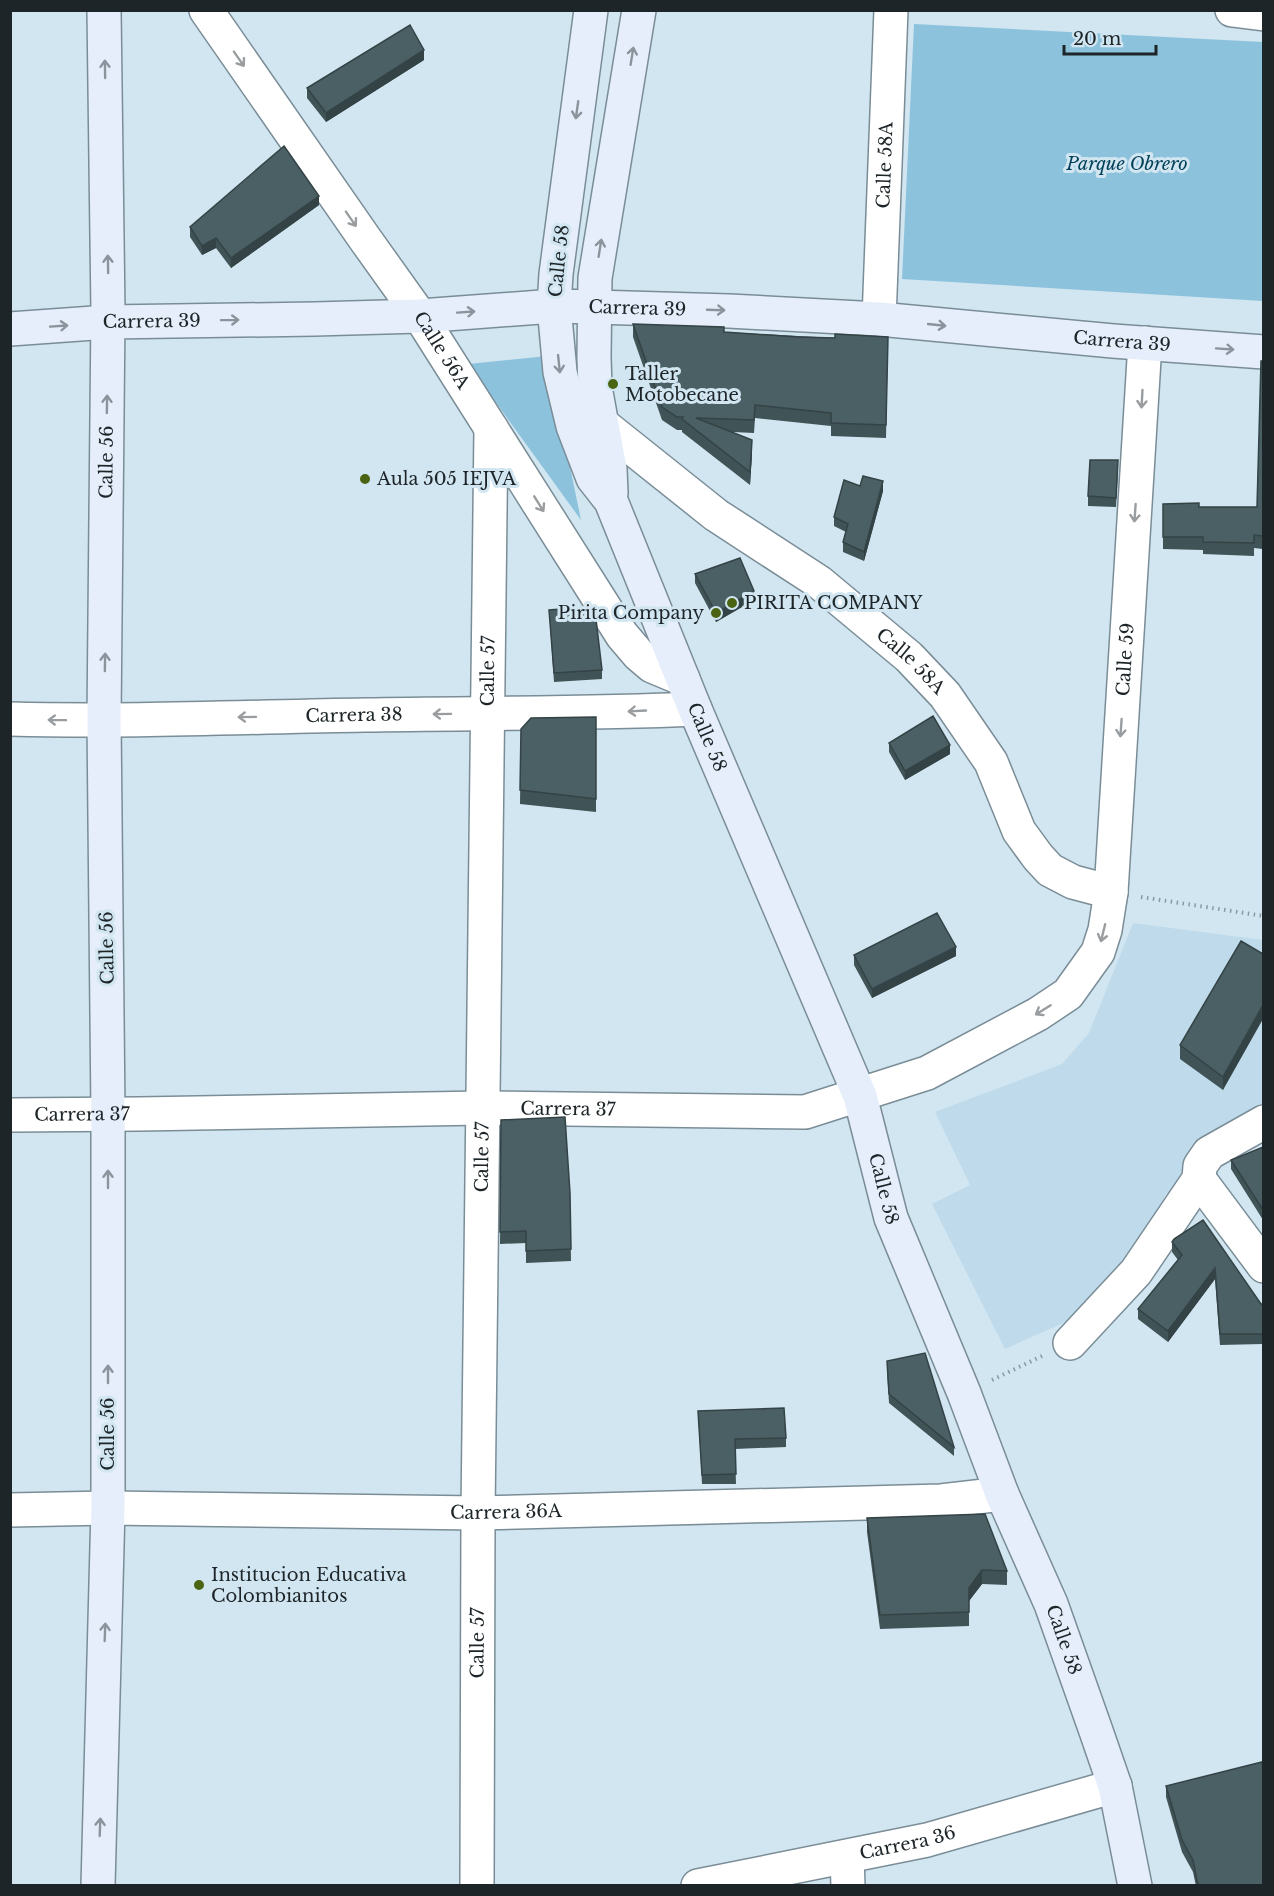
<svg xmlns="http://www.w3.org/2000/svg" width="1274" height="1896" font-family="'Libre Baskerville',serif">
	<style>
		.built { fill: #bfdbeb }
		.green { fill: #8dc2dd }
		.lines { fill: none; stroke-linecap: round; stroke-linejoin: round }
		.street-casing { stroke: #7a8d97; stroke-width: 36 }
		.secondary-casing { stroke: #7a8d97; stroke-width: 36 }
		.path { stroke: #8999a1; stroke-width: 4; stroke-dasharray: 1.5 4.5; stroke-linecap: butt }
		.street { stroke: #fff; stroke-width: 33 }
		.secondary { stroke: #e5eefa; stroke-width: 33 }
		.wall { fill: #405356 }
		.shaded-wall { fill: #344346 }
		.building { fill: #4a6064; stroke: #344346; stroke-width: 1.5 }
		.oneway { stroke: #8b949c }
		.oneway2 { stroke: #999d9f }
		.poi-dot { fill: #4a6413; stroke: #d1e6f1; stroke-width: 2 }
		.labels { text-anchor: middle; stroke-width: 6; stroke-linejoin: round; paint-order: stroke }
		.park-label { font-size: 18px; font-style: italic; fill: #003f57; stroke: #d1e6f1 }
		.street-label { font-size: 18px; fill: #1d2529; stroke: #d1e6f1 }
		.poi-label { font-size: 18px; fill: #1d2529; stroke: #d1e6f1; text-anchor: start }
	</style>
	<rect width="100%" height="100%" fill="#d1e6f1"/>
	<path class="built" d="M1133,923L1263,940V1126L1166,1194L1132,1258L1100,1298L1061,1324L1005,1349L932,1204L970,1185L935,1112L1062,1064L1089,1033Z"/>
	<path class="green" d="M914,24L1263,42V301L902,279Z
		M547,356L581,520L468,364Z"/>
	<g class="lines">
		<g class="street-casing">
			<g id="street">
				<path id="s1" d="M206,10L365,239L420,316L622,635L639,655L652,666L683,679"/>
				<path d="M1232,10L1264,14"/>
				<path id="s2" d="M879,319L891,10"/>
				<path id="s3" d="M602,424L716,515L819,582L909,657L945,695L991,762L1019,831L1038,857L1050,870L1073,882L1111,892"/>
				<path id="s4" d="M10,719C128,722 246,717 364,715C474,713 585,714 695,709"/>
				<path id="s5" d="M10,1115L139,1114L482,1108L805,1112L927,1073L1038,1014L1068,994L1098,952L1105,930L1111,892L1145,343"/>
				<path d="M1199,1179L1264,1266"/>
				<path d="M1070,1343L1136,1272L1199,1179L1200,1166L1209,1153L1264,1122"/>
				<path id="s6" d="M10,1510L108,1508L478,1513L941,1501L1002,1494"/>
				<path d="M847,1857L848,1886"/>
				<path id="s7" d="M477,1886L478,1513L491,428"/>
				<path id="s8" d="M698,1886L927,1840L1115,1786"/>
			</g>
		</g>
		<g class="secondary-casing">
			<g id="secondary">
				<path id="s9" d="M591,10L556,274L554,306L560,372L573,426L593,478L611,501L695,709L860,1096L891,1218L964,1393L1002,1494L1051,1604L1096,1731L1115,1786L1135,1886"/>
				<path id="s10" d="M10,329L108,322L315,319L420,316L554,306L595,307L729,311L879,319L1113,341L1264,352"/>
				<path d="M611,493L610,469L595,387L594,358L595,278L639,10"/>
				<path id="s11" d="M98,1886L108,1508V1114L104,720L108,313L104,10"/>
			</g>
		</g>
		<path class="path" d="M1141,897L1264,916
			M992,1380L1042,1356"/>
		<use href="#street" class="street"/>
		<use href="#secondary" class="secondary"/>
	</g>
	<path class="wall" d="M424,60L326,122L307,98V88Z
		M319,205L231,268L216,248L202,255L190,237V227Z
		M633,324L724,332L835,338L888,337L886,438L831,436V426L755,418L754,433L733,432L752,453L750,485L682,432V430H677L662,420L633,337Z
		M1263,361V549L1254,548V556L1203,554V550L1163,549V504L1199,507H1257Z
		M1118,470L1116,507L1088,506V496Z
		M860,486L883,491L864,561L843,552V542L846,532L834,526V517Z
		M695,574L754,600L716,622L695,583Z
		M549,610L602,670V679L554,682Z
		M596,717V812L520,804L521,729Z
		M889,743L950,754L905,780L889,752Z
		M1263,954L1223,1090L1180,1059V1045Z
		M854,955L956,956L872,998L854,965Z
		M501,1120L570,1193L571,1261L526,1263V1243L500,1244Z
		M1263,1147V1220L1231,1169V1160Z
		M1172,1242L1261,1304H1263V1344L1220,1345L1215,1279L1168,1342L1138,1319V1309L1178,1260L1172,1252Z
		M887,1370L954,1447V1456L889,1403Z
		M698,1411L786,1438V1447L735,1449L736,1484H702Z
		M867,1518L1007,1571V1585L982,1584L969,1601V1626L880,1629L867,1532Z
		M1166,1786L1263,1886H1196L1193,1872L1182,1852L1166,1797Z"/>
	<path class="shaded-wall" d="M424,50V60L326,122V113Z
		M319,196V205L231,268V258Z
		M216,238V248L202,255V246Z
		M752,440V453L750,485V472Z
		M883,481V491L864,561V552Z
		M754,591V600L716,622V613Z
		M950,745V754L905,780V771Z
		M956,947V956L872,998V989Z
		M1263,1005V1019L1223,1090V1077Z
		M1215,1268V1279L1168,1342V1331Z
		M982,1570V1584L969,1601V1588Z"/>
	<path class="building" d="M410,25L424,50L326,113L307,88Z
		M284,146L319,196L231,258L216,238L202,246L190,227Z
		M633,324L724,327V332L798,337L835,338V334L888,337L886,425L831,423V413L755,405L754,420L696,418L752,440L750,472L682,419L683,417H677L662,407Z
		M1261,361H1263V536L1254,535V543L1203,542V537H1163V504L1199,503V507H1257Z
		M1090,460H1118L1116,498L1088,496Z
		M863,476L883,481L864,552L843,542L848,524L834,517L844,480L860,486Z
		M740,558L754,591L716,613L695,574Z
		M588,607L596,619L602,670L554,673L549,610Z
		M933,716L950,745L905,771L889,743Z
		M596,717V799L520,790L521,729L531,718Z
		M937,913L956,947L872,989L854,955Z
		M1241,941L1263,954V1005L1223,1077L1180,1045Z
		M565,1117L570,1193L571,1249L526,1251V1231L500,1232L501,1120Z
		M1263,1147V1210L1231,1160Z
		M1203,1220L1261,1304H1263V1334H1220L1215,1268L1168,1331L1138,1309L1182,1255L1172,1242L1174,1239Z
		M925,1353L954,1447L889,1394L887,1361Z
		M784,1408L786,1438L735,1439L736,1474L702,1475L698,1411Z
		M985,1514L1007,1571L982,1570L969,1588V1612L880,1615L867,1518Z
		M1262,1762L1263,1766V1886H1198L1193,1860L1182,1840L1166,1786Z"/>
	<defs><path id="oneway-shaft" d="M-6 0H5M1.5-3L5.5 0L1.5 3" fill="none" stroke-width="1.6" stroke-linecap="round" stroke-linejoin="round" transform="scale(1.5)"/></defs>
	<g class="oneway">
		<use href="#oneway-shaft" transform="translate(632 56) rotate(-81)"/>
		<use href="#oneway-shaft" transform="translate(105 69) rotate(-91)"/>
		<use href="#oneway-shaft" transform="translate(577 110) rotate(98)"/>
		<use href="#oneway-shaft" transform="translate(600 248) rotate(-81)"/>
		<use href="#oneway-shaft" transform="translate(108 264) rotate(-91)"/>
		<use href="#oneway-shaft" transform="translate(716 310) rotate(2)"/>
		<use href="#oneway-shaft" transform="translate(466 312) rotate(-4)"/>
		<use href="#oneway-shaft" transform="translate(230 320) rotate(-1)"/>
		<use href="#oneway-shaft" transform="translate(937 325) rotate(6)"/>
		<use href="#oneway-shaft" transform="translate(59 326) rotate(-4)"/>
		<use href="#oneway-shaft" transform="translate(1225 349) rotate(4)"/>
		<use href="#oneway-shaft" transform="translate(559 364) rotate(84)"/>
		<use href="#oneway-shaft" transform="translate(107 404) rotate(-89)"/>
		<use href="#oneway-shaft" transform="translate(105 662) rotate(-89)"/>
		<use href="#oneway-shaft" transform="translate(108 1179) rotate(-90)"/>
		<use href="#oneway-shaft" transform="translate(108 1374) rotate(-90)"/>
		<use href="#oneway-shaft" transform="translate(105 1632) rotate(-88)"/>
		<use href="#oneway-shaft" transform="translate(100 1827) rotate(-88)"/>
	</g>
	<g class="oneway2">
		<use href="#oneway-shaft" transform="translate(239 59) rotate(55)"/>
		<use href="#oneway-shaft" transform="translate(351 219) rotate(55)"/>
		<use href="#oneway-shaft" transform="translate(1142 399) rotate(93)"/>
		<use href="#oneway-shaft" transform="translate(539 504) rotate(58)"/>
		<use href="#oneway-shaft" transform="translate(1135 513) rotate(94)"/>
		<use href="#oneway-shaft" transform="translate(637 711) rotate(177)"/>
		<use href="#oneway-shaft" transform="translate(442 714) rotate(179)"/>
		<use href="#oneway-shaft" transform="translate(247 717) rotate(179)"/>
		<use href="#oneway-shaft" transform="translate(57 720) rotate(-179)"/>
		<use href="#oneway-shaft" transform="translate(1121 728) rotate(94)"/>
		<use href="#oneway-shaft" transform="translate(1103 933) rotate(104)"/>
		<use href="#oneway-shaft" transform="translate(1043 1010) rotate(148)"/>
	</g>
	<g class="poi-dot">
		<circle cx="613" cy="384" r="6"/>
		<circle cx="365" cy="479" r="6"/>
		<circle cx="732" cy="603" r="6"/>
		<circle cx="716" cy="613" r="6"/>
		<circle cx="199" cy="1585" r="6"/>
	</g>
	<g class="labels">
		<g class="park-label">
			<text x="1127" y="170">Parque Obrero</text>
		</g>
		<g class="street-label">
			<text dy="6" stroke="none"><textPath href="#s2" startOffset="154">Calle 58A</textPath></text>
			<text transform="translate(559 261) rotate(-84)" y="6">Calle 58</text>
			<text dy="6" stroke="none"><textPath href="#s10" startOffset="628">Carrera 39</textPath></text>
			<text dy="6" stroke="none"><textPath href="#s10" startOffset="142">Carrera 39</textPath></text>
			<text dy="6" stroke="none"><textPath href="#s10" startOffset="1114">Carrera 39</textPath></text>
			<text dy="6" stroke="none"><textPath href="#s1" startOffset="414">Calle 56A</textPath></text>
			<text dy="6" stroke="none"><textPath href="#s11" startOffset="1424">Calle 56</textPath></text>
			<text dy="6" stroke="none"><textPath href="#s5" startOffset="1431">Calle 59</textPath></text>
			<text dy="6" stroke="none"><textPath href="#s3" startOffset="390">Calle 58A</textPath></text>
			<text dy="6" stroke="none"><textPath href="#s7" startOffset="1215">Calle 57</textPath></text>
			<text dy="6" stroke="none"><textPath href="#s4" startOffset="344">Carrera 38</textPath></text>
			<text dy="6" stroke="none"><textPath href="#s9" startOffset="760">Calle 58</textPath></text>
			<text transform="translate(107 948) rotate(-91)" y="6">Calle 56</text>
			<text dy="6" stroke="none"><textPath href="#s5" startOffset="558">Carrera 37</textPath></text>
			<text dy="6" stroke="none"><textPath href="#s5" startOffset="72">Carrera 37</textPath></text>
			<text dy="6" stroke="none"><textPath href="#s7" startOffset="729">Calle 57</textPath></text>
			<text dy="6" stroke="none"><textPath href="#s9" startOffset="1246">Calle 58</textPath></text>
			<text transform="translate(108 1434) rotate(-90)" y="6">Calle 56</text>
			<text dy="6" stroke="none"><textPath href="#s6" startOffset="496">Carrera 36A</textPath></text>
			<text dy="6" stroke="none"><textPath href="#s9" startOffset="1732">Calle 58</textPath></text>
			<text dy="6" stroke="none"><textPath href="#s7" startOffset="243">Calle 57</textPath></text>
			<text dy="6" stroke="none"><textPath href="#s8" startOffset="214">Carrera 36</textPath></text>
		</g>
		<g class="poi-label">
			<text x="625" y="380">Taller<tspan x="625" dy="21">Motobecane</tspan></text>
			<text x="377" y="485">Aula 505 IEJVA</text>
			<text x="744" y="609">PIRITA COMPANY</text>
			<text x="704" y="619" text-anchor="end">Pirita Company</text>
			<text x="211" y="1581">Institucion Educativa<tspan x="211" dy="21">Colombianitos</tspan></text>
		</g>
	</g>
	<rect width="1274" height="1896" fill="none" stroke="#1d2529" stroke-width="24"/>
	<path d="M1064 45v9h92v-9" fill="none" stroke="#1d2529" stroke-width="3"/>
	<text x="1073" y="45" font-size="18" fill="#1d2529" stroke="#d1e6f1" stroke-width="4.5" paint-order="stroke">20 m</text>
</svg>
